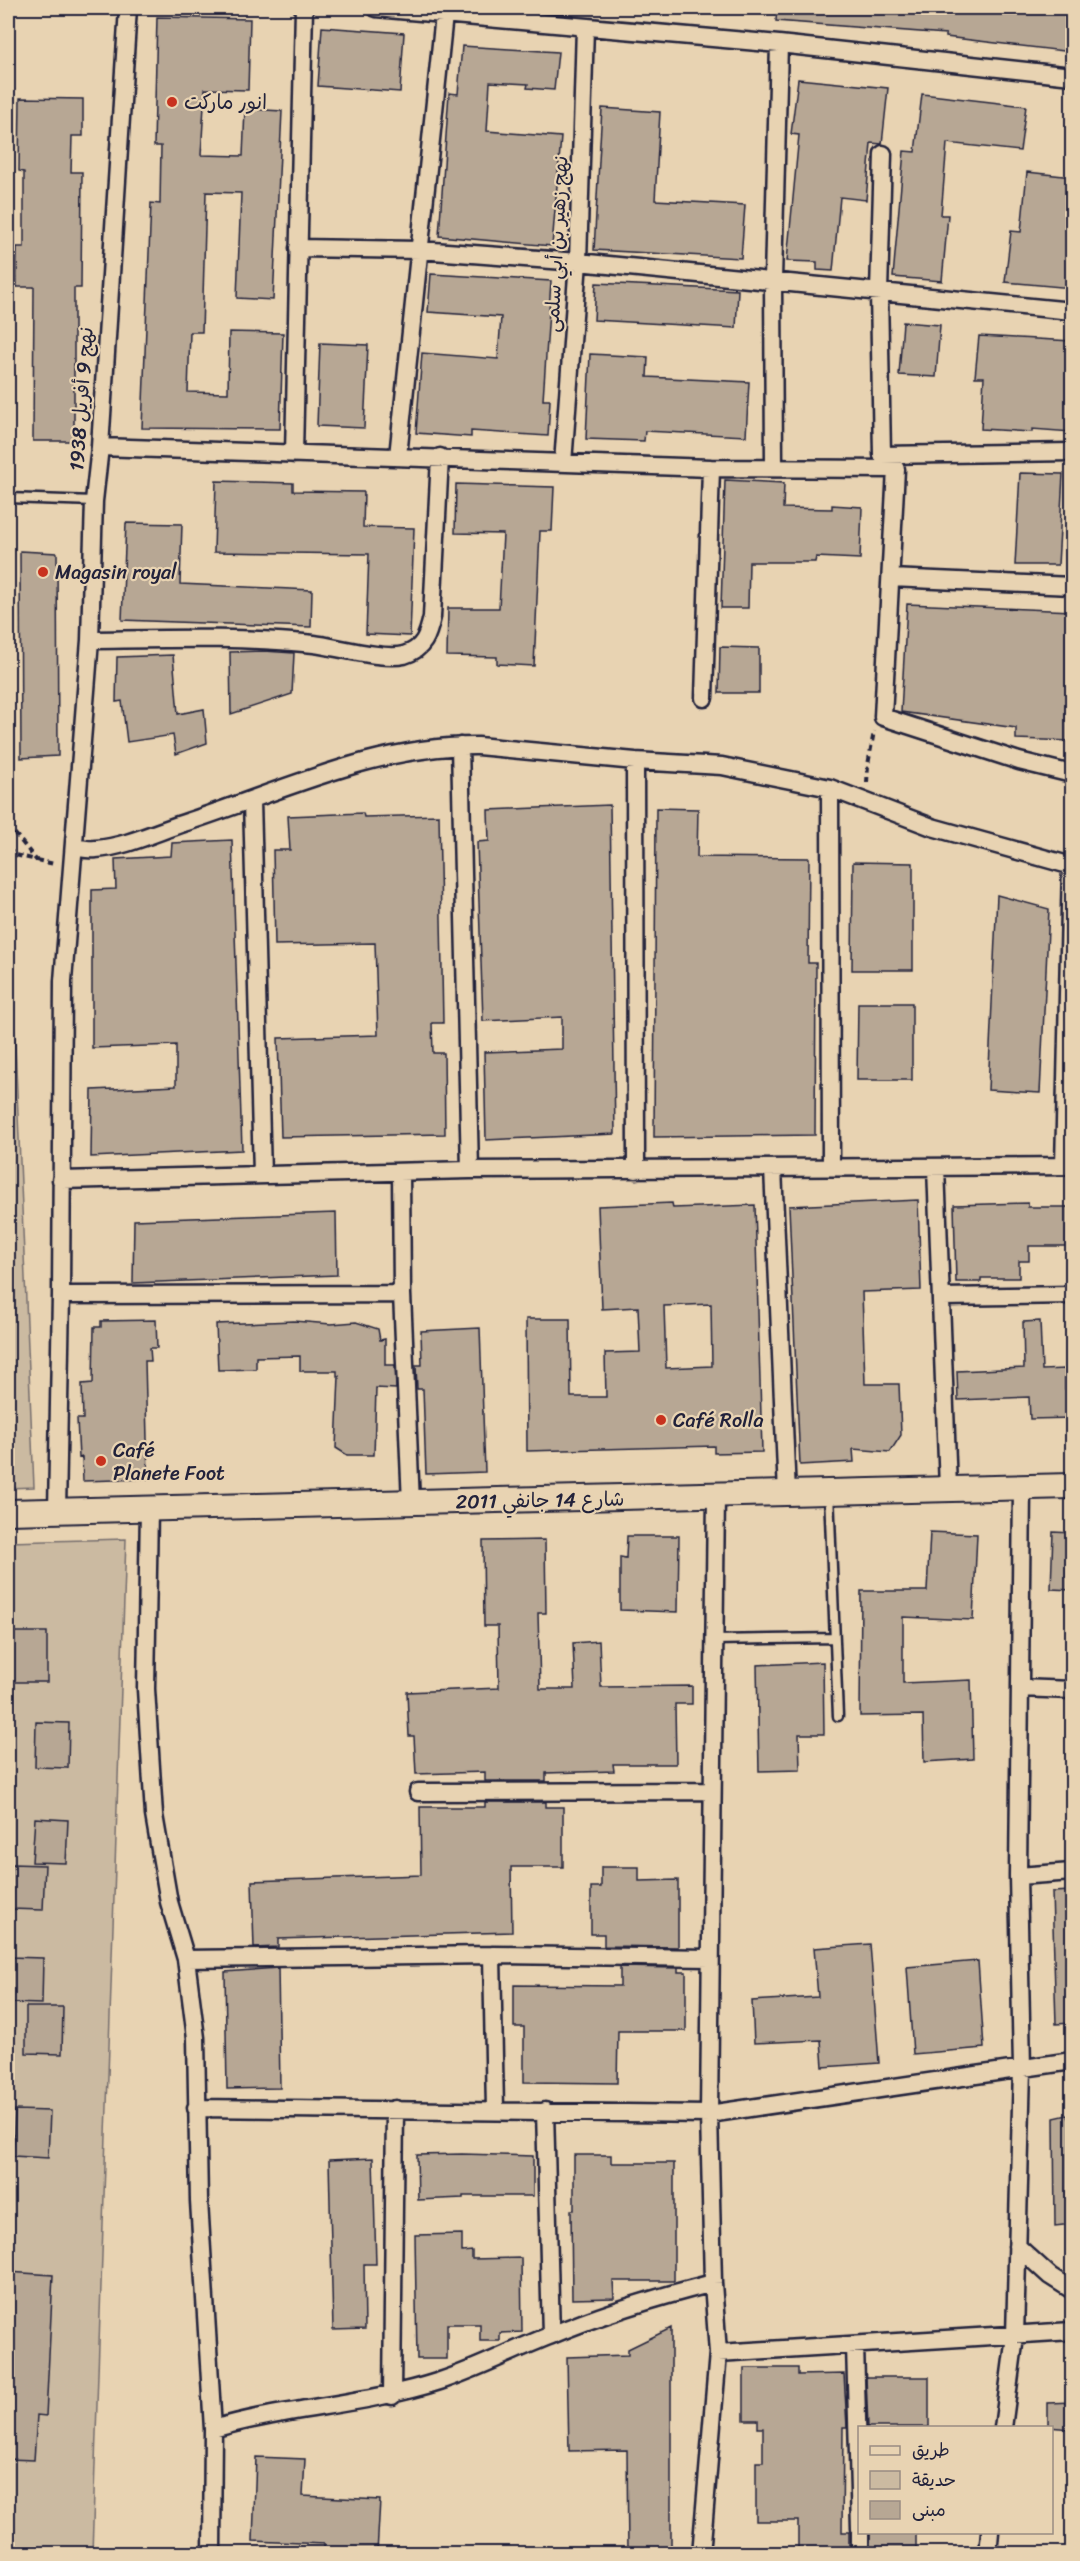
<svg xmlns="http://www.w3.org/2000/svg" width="1080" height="2561" font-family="Sriracha,'Playpen Sans Arabic',sans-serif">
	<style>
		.green { fill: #cbbaa1; stroke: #766e6e; stroke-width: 1.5 }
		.building { fill: #b7a794; stroke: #22223b; stroke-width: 1.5; fill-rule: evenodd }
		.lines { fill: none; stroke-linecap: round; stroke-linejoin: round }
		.lane-casing { stroke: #22223b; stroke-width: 13 }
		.street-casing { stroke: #22223b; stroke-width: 21 }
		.secondary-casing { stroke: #22223b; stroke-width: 28 }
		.path { stroke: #22223b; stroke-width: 4; stroke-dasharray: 6 4.5; stroke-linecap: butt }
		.lane { stroke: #e8d3b2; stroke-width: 8 }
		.street { stroke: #e8d3b2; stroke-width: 16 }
		.secondary { stroke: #e8d3b2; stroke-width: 24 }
		.poi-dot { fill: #c8321e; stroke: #e8d3b2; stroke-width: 2 }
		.labels { text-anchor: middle; stroke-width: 4.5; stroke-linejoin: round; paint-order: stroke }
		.poi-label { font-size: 20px; fill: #22223b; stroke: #e8d3b2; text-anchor: start }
		.street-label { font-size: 20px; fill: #22223b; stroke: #e8d3b2 }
	</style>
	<rect width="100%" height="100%" fill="#e8d3b2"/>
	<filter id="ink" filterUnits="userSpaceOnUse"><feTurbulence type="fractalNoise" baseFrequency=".0167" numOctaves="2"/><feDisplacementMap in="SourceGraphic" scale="12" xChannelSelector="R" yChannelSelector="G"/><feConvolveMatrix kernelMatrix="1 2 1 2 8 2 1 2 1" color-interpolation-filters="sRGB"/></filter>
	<g filter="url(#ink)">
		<path class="green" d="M8,882L34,1487L8,1488Z
			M126,1539L92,2553H8V1542Z"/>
		<path class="building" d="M777,8H1072V52L946,37V34L776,21Z
			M157,17L250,19L248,90L205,89L201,155L243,156L245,109L282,111L273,300L237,298L241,193L206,192L202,332H190L188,392L228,393L229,332L283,333L280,429L142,428L151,203L160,204L161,146H154Z
			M322,27L404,33L400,92L318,86Z
			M462,46L558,52L554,90L527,88L528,84L490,82L487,131L561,137L552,246L439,236L449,93L458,94Z
			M798,79L888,88L882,144L871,143L866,200L840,197L833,271L817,270V262L787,261L799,135L791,134Z
			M922,94L1026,106L1020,151L947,143L941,215H948L942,281L893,277L904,151L915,152Z
			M20,98L83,99V136H72L71,172H82L81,288H74V441H33L34,287H17V247H24V172L19,171Z
			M602,108L660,112L655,200L745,205L741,258L594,250Z
			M1027,172L1072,177V288L1005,282L1011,231L1021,232Z
			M431,274L551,281L543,400H550L548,436L471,431V437L416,433L422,353L498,359L501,317L428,312Z
			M596,283L738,290L736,328L594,320Z
			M903,322L940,325L936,377L899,375Z
			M979,336L1072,341V432L1032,429V432L981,429L984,377H975Z
			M320,343L368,345L364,428L317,426Z
			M590,354L648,357L647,377L749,382L746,436L645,431L644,441L586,439Z
			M1020,473L1063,474L1058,565H1015Z
			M725,480L784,483L783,508L832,509V505L862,507L860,559L816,557L815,562H749L748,608H721Z
			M216,481L293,483V491L364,492L363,527L414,528L410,636L366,634L369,554L214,552Z
			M456,484L554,487L552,531H540L534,666L497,664V657L447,656L448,608H499L503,534L455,533Z
			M126,523L182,524L180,584L312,590L311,627L122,620Z
			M20,551L57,553L58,756L21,758Z
			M907,604L1072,611V741L1016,739V728L901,712Z
			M720,647L759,648V693H719Z
			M264,651L294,653L292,694L231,714L230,652Z
			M173,655L178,714L204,709L207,743L176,754L173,735L127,742L122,701L116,702L117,657Z
			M610,805L615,1134L486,1140L484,1052L562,1049V1017L483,1021L477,842L489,841L488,810Z
			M656,808L698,809L697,857L809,858L808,963H816L815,1135L654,1137Z
			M363,813L364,817L439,815L443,1023H432L433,1053H444L445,1134L281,1137L278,1038L378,1035L375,943L275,945L273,850H290L288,816Z
			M232,840L242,1150L91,1157L92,1090L176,1086V1045L92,1048V890L116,889L115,859L171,856L172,843Z
			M853,862L913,863V970H852Z
			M997,895L1049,909L1040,1093L988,1090Z
			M858,1003H912V1080H857Z
			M918,1200L921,1290L862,1292L865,1384H899L901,1435L890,1452L853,1449L854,1462L800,1465L789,1206Z
			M672,1203L673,1208L755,1205L762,1452L714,1453V1446L527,1451L526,1319H570L571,1397H606L605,1353L640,1352L638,1307L602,1309L598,1206ZM711,1304L712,1366L666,1368L664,1306Z
			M1028,1203V1207H1072V1246H1029V1261H1019V1278H981V1282H956L954,1205Z
			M336,1213L337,1275L133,1283L134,1220Z
			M156,1320L157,1348H150L151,1361H145L148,1479L83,1481L82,1457L79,1458L77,1419H83L82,1384L93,1383L94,1327H101V1321Z
			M294,1321L331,1324L356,1322L378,1329L380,1340L385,1339V1365H395L396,1389L376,1388L374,1455H347L336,1448L339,1376H337V1371H300V1356L256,1357V1369L218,1370L216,1324Z
			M1040,1321L1042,1370L1065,1369V1389H1072V1418L1030,1419L1029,1397L958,1400L957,1371L1024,1368L1023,1322Z
			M480,1328L485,1472L426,1474L423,1389H417L416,1365H422L421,1331Z
			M930,1532L977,1534L973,1620L903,1617V1683L971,1680L973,1759L924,1762L923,1715L860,1716L861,1591H927Z
			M1053,1532L1072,1533V1590L1051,1589Z
			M627,1536H679L678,1612L620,1610V1557L626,1558Z
			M545,1540L546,1613H538L540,1689H575L573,1643L599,1641L601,1687L692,1686V1704H675L676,1764H613L614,1771L546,1773V1781H485V1772L416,1774L414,1736H409L407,1692L499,1688L498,1626H484L483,1541Z
			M13,1632H47V1682H13Z
			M823,1662L824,1734H799L800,1770L759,1771L757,1665Z
			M36,1722L69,1723L68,1768L35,1767Z
			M485,1802H546V1807H563V1867H511L512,1932L278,1939V1947L254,1948L252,1881L421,1875L420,1807H485Z
			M35,1818L68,1820L66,1863L32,1862Z
			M12,1864L45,1865L43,1910L10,1909Z
			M601,1867H639V1881L678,1880V1947L604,1946V1934H591V1887H601Z
			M1072,1891V2023L1056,2024L1052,1892Z
			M870,1944L879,2063L823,2067L821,2040L754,2043L752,2001L818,1997L814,1948Z
			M8,1957L43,1958L42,2004L8,2003Z
			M978,1961L984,2048L913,2054L907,1967Z
			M620,1967L678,1968V1972H686V2031H618L617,2083L524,2082V2027H514V1985L620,1986Z
			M278,1968L280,2088L227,2089L225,1972Z
			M26,2007H63L62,2054L26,2053Z
			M15,2110L50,2111L48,2158L13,2156Z
			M1067,2115L1072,2123V2224L1055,2226L1054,2118Z
			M462,2154L533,2156V2196H463V2198L418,2200L417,2155Z
			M574,2155H611V2163H674V2281H613L614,2298L572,2299L571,2210H574Z
			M373,2158L376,2264H364L365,2329L333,2330L329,2160Z
			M462,2234V2252L472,2251V2259L521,2258L522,2332L500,2333V2341H480V2324H447V2359H417L415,2235Z
			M8,2272L53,2275L46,2416L37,2415L34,2460L8,2459Z
			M671,2328V2553H628L627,2450L569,2451L567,2357L628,2355V2349Z
			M744,2368H798V2375L844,2374L847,2427H843L842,2532H849V2553H798V2521H756V2462H763V2428H758V2420H744Z
			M866,2377H929V2427H868Z
			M1072,2402V2429L1048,2427V2403Z
			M256,2457L305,2459L303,2496L380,2500L377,2553H324V2544L253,2541Z
			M870,2532H916V2553H870Z"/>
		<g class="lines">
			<g class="lane-casing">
				<path id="lane" d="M8,498L94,501
					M829,1493L838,1716
					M714,1640L834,1638"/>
			</g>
			<g class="street-casing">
				<path id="street" d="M376,8L779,44L1072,76
					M883,154L879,292L882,455L896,469L883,717L1019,761L1072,774
					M298,248L420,250L578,262L1072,311
					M100,447L711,468L896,469
					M294,454L304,8
					M882,455L1072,452
					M398,456L444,15
					M563,463L578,262L585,27
					M774,468L773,280L779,44
					M891,578L1072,586
					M90,640C164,639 239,636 314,644C337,647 383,660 404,655C424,649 428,635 432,617L440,457
					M704,698L711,468
					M460,746L470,1170
					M635,761L636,1170
					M830,788L831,1166
					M252,801L262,1174
					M74,847C81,848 89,850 96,849C125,847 156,832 184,823C280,792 375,745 478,746L635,761L722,766L830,788L932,827L1072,866
					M1064,1166L1071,865
					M936,1167L948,1488
					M773,1168L787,1494
					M401,1172L402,1294L411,1503
					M61,1180L470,1170L1072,1166
					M61,1295L402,1294
					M942,1297L1072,1295
					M149,1509L146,1689L154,1815L169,1902L186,1959L196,2038L199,2201L213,2429L212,2554
					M57,1511L61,1295L63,981L90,640L94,501L100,447L128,8
					M1020,1688L1072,1690
					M418,1792L712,1791
					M1018,1876L1072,1872
					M492,1955L495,2110
					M186,1959L492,1955L710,1958
					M196,2108L709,2114L1072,2061
					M545,2111L551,2335
					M1017,2246L1050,2276L1072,2290
					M855,2345L860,2529
					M718,2353L1072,2331
					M392,2396L395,2109
					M1003,2428L1015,2336L1022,2068L1018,1876L1022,1488
					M213,2429C287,2407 366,2405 440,2381C477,2369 513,2350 549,2336C602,2314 657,2297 713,2283
					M860,2532V2554
					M701,2554L718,2353L713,2283L709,2114L716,1495
					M988,2554L990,2532"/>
			</g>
			<g class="secondary-casing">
				<path id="secondary" d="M8,1512L1072,1486"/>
			</g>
			<path class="path" d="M867,783L868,765L874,731
				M8,825L37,861
				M8,848L15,855L54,864"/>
			<use href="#lane" class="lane"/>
			<use href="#street" class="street"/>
			<use href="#secondary" class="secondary"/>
		</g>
	</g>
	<g class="poi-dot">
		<circle cx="172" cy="102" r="6"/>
		<circle cx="43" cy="572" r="6"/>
		<circle cx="661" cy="1420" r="6"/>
		<circle cx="101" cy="1461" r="6"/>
	</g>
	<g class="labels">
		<g class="poi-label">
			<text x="184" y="109">انور ماركت</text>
			<text x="55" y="579">Magasin royal</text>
			<text x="673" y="1427">Café Rolla</text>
			<text x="113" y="1457">Café<tspan x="113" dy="23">Planete Foot</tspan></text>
		</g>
		<g class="street-label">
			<text transform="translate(556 244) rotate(-87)" y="7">نهج زهير بن أبي سلمى</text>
			<text transform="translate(81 399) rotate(-86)" y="7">نهج 9 أفريل 1938</text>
			<text transform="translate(540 1500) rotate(-1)" y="7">شارع 14 جانفي 2011</text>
		</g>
	</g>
	<rect width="1080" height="2561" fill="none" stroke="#e8d3b2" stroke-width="30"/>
	<rect x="15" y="15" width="1050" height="2531" fill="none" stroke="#22223b" stroke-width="2" filter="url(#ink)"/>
	<rect x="858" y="2426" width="195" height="108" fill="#e8d3b2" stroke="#998c82" stroke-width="1.5"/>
	<rect x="870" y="2446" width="30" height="9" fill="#e8d3b2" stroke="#998c82" stroke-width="1.5"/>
	<text x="912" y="2456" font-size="18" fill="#22223b">طريق</text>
	<rect x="870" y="2471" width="30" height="18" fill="#cbbaa1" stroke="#998c82" stroke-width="1.5"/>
	<text x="912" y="2486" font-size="18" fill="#22223b">حديقة</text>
	<rect x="870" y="2501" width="30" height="18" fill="#b7a794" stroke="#998c82" stroke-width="1.5"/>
	<text x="912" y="2516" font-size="18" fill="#22223b">مبنى</text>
</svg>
